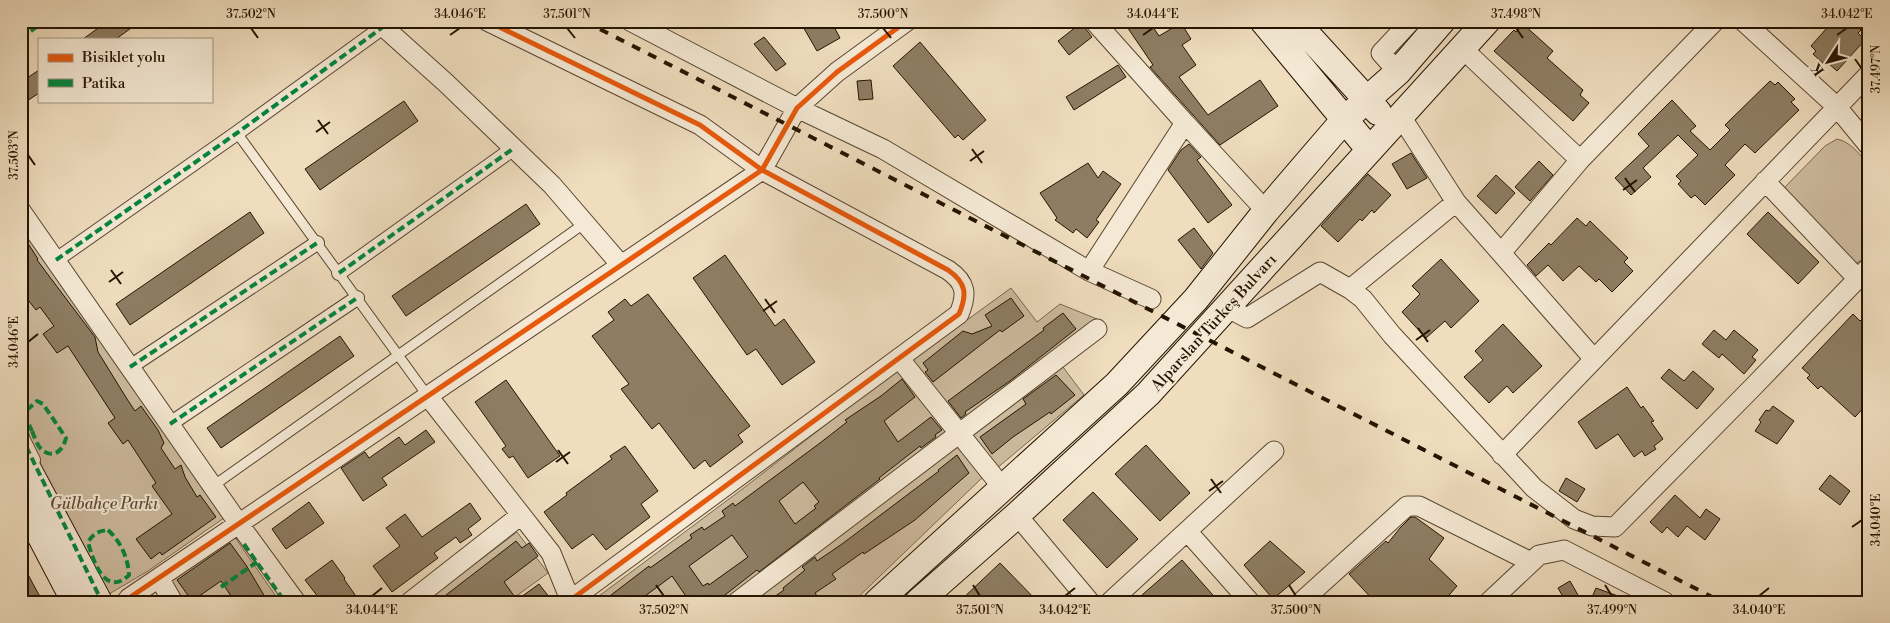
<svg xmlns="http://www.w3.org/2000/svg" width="1890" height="623" font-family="'Libre Bodoni',serif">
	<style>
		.green { fill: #cdbb9e; stroke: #796850 }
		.building { fill: #8e7d63; stroke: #251401; fill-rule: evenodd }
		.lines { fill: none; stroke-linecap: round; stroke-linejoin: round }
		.service-casing { stroke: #584630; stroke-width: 11 }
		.pedestrian-casing { stroke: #584630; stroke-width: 16 }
		.minor-casing { stroke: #584630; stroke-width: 21 }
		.secondary-casing { stroke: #251401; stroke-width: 28 }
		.service { stroke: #f5e9d5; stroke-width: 9 }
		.pedestrian { stroke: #f5e9d5; stroke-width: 14 }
		.minor { stroke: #f5e9d5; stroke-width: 19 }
		.secondary { stroke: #f5e9d5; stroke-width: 26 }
		.rail { stroke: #251401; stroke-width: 4; stroke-dasharray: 9 9; stroke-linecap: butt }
		.quiet { stroke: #00873e; stroke-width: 4; stroke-dasharray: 8 4; stroke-linecap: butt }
		.cycleway-casing { stroke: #f5e9d5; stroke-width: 8 }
		.cycleway { stroke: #e8590c; stroke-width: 5 }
		.ticks { fill: none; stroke: #251401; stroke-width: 2 }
		.labels { text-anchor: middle; stroke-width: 4; stroke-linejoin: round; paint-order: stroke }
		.street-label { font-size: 16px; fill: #251401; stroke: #f5e9d5 }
		.park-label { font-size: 16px; font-style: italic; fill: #604e38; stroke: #f5e9d5 }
		.neatline { fill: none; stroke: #251401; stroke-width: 2 }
		.ticks-label { font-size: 12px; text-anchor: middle; fill: #251401 }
	</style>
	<rect width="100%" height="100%" fill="#efddbe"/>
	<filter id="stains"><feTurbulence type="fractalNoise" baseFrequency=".004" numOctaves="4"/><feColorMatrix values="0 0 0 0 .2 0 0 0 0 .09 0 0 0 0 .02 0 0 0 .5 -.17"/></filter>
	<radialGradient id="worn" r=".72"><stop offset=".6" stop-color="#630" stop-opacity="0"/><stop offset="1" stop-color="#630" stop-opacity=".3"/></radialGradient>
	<path class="green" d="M1837,139C1851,142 1859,154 1869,165V254L1865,259L1856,263L1851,260L1784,188L1825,146Z
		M21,228L224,518L148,571L104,597L21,435Z
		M1011,288L1037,322L1060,304L1097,319L960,430L908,363Z
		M1063,367L1084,395L996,469L971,437Z
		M898,369L951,432L825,527L722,602H591L745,487Z
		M957,447L984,476L853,602H752Z
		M517,532L548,573L508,602H425Z
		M234,536L280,602H182L169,581Z"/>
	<path class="building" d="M108,21H141L116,39H83Z
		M809,21H831L840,38L817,51L802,25Z
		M1123,21H1149L1159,36L1181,23L1191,39L1182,45L1196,65L1179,77L1208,115L1260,80L1278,106L1220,145L1150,67L1153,65Z
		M1833,21H1851L1861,30L1858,33L1865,40L1837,71L1828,63L1826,66L1813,54L1816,51L1811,46Z
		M1081,23L1092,37L1069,55L1058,41Z
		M1523,24L1553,51L1547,58L1583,90L1580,95L1589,103L1573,121L1494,51L1514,30L1516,32Z
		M764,37L786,64L776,71L754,44Z
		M920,42L986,120L963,140L958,135L955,138L893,66Z
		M1118,65L1126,77L1074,110L1066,97Z
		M39,70V93L21,105V82Z
		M871,80L873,99L859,100L857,81Z
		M1770,81L1775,85L1778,82L1795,99L1791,102L1799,110L1755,153L1745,144L1725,165L1735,175L1705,205L1695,195L1691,198L1678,184L1681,181L1676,176L1698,155L1678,135L1643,168L1651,177L1631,195L1615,178L1649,146L1638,134L1672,100L1696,126L1690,131L1710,150L1730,130L1725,125Z
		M404,101L418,121L320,190L305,169Z
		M1189,144L1201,157L1197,160L1232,205L1208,223L1168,170L1181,150Z
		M1411,153L1427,178L1407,189L1392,164Z
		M1539,161L1553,175L1530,201L1515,187Z
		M1088,163L1098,178L1103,171L1121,184L1096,220L1099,222L1087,238L1076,229L1073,233L1055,220L1057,218L1040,193Z
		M1368,174L1391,195L1374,213L1372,210L1362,221L1360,219L1338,242L1321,226Z
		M1496,175L1515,193L1496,214L1477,196Z
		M526,204L540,224L406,316L392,296Z
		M250,212L264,233L130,325L116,304Z
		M1768,212L1819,262L1798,284L1747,234Z
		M1577,218L1586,226L1590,221L1628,258L1624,262L1633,271L1612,292L1599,279L1596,282L1579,266L1563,281L1548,265L1536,276L1527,265L1549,243L1551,245Z
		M1194,228L1213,253L1201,269L1178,240Z
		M29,245L38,259L37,260L95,337L98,352L127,399L135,411L141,406L158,430L164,443L161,448L175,469L181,465L185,477L197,497L200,495L216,517L162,555L160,552L151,559L136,539L172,514L152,486L156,483L128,440L123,444L108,423L115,418L68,346L57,353L43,334L54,326L40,307L36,310L25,296L29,292L21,281V251Z
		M725,255L775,326L784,319L815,362L782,385L756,349L747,355L693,278Z
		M1441,259L1479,301L1451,328L1445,321L1426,338L1402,312L1420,294L1412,286Z
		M648,294L750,426L738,435L743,442L710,467L705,460L694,469L659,423L652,429L621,389L629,384L592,336L614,320L608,312L625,299L631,306Z
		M1011,298L1024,316L1002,332L1000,330L933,382L925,372L928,370L923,363L963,331L972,334L992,326L985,315Z
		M1869,312V402L1855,417L1821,386L1818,389L1807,378L1810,375L1802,368L1853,314L1860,321Z
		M1063,313L1076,329L1010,381L965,412L966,414L961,418L948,401L1044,330L1043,328Z
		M1503,324L1542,366L1513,393L1507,386L1489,403L1464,377L1483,360L1475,351Z
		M1714,330L1726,340L1734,330L1758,350L1752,357L1756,360L1744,374L1722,354L1719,358L1702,344Z
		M340,336L354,356L221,448L207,428Z
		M1669,369L1684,381L1693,371L1714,389L1697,409L1661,378Z
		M1056,375L1075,395L1051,414L1050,412L1013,437L992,454L980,437L1026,404L1023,399Z
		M902,379L915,397L884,421L898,442L931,417L942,430L935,435L936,437L921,448L920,446L879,478L880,479L759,572L757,570L716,602H690L672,576L637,602H602L649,566L650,568L692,538L690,535L702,527L704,530L725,516L722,511L733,503L735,506L820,443L847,422L845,420L881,396ZM803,482L819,502L814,506L816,508L795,524L779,501ZM732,535L748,557L709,585L708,583L703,586L689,566Z
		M506,380L560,456L528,478L513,456L509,458L502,449L506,446L475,402Z
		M1627,387L1641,408L1643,406L1654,421L1651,422L1663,439L1654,446L1656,449L1645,456L1642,451L1634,457L1618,434L1596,449L1578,422Z
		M1773,406L1794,421L1777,444L1755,431L1761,422L1759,420L1766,410L1769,411Z
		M426,430L435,442L382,478L387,485L363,501L341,468L365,452L369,458L399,437L405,445Z
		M1146,445L1190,493L1160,521L1115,474Z
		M625,446L658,491L641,504L650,517L606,550L593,534L572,549L544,512L567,495L566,493L612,459L610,456Z
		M957,455L969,473L915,520L864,554L863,552L832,574L836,579L815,593L821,602H767L784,590L783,588L805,570L802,567L815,557L817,561L842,544L939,471L938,470Z
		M1830,475L1850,491L1840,505L1819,489Z
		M1566,478L1585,489L1577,502L1559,491Z
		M1093,492L1138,539L1107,568L1063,520Z
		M1675,495L1700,518L1706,509L1720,519L1705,540L1687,526L1678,537L1667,527L1662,533L1650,522Z
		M309,502L324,523L286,549L272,529Z
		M470,503L481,519L468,529L472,535L460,543L456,537L434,553L438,558L392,592L373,566L400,546L386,528L405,514L422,537Z
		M1411,517H1415L1444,538L1429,559L1457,586L1443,602H1375L1349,574L1386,541L1388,543L1400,528Z
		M516,541L522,548L529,543L538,556L504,582L517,600L539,584L553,602H437Z
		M1270,541L1305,572L1273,599L1244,565Z
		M230,543L246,565L268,602H235L221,581L192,601L177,580Z
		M332,560L345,578L344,579L360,602H322L305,580Z
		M1182,560L1219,602H1134Z
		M21,561L33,584L43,602H21Z
		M1000,563L1038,602H959Z
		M1570,581L1582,602H1566L1558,588Z
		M1596,588L1629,600L1628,602H1590Z"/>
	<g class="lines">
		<g class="service-casing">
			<path id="service" d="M237,133L427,395
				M213,486L585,223"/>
		</g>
		<g class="pedestrian-casing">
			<path id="pedestrian" d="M56,260L237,133L383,27
				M339,273L514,148
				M130,367L317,243
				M170,424L357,298
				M21,436L33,460"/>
		</g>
		<g class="minor-casing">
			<path id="minor" d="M377,21L446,83L552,185L621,265
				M487,21L700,125L762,170L948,270C967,283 967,295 959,314L568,602
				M630,21L797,108L883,149L1089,271
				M1094,21L1185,123L1089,271L1151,299
				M1743,21L1837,107L1869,146
				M1463,49L1580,160
				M1398,72L1381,53L1411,21
				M1400,115L1456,202
				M1185,123L1266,211
				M1765,181L1858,279
				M21,211L239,524L296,602
				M1501,253L1594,359
				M1350,289L1363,299L1392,335L1534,488L1574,519L1592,526L1615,527L1754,386L1869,267
				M1228,308L1247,318L1320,272L1350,289L1456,202L1501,253L1580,160L1715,21
				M899,358L1002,487
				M427,395L551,553L571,602
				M1502,455L1869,74
				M1017,515L1090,602
				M1187,531L1250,602
				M159,578L173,602
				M126,602L129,598L762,170L797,108L837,72L907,21
				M410,602L521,515
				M737,602L1097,329
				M1110,602L1274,451
				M1301,602L1407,506H1419L1531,562
				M1489,602L1539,555L1564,550L1665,602"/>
		</g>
		<g class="secondary-casing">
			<path id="secondary" d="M1263,21L1369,149
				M1295,21L1378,112
				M21,456L99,602
				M21,499L75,602
				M877,602L1117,384L1196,299L1266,211L1344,120L1398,72L1442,21
				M918,602L1017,515L1148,394L1487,21"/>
		</g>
		<use href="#service" class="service"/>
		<use href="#pedestrian" class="pedestrian"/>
		<use href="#minor" class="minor"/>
		<use href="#secondary" class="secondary"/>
		<path class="rail" d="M584,21L1722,602"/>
		<path class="quiet" d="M21,38L45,21
			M56,260L237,133L383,27
			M339,273L514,148
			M130,367L317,243
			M170,424L357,298
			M21,436L102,602
			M22,437L32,431C35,438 38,449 45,452C57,458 64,447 66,438L43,404L37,401L27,410L25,416L32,431
			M108,530C121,542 128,558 129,575C105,598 93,561 88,542C93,534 98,531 108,530Z
			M244,544L285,602
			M221,587L257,562"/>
		<g class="cycleway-casing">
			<path id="cycleway" d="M487,21L700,125L762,170L948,270C967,283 967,295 959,314L568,602
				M126,602L129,598L762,170L797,108L837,72L907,21"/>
		</g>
		<use href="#cycleway" class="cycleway"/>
	</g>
	<path class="ticks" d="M251,28L258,38M567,28L575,38M883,28L891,38M1516,28L1523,38M450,35L460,28M1143,35L1153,28M1837,35L1847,28M1855,59L1862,69M318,120L328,134M316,132L330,122M972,149L982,163M28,155L35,165M970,161L984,151M1625,178L1635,192M1623,190L1637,180M111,270L121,284M109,282L123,272M765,299L775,313M763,311L777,301M1418,328L1428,342M1416,340L1430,330M28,342L38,334M558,450L568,464M556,462L570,452M1211,479L1221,493M1209,491L1223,481M1852,527L1862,520M656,585L664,596M973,585L980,596M1289,585L1296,596M1605,585L1612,596M372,596L382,588M1065,596L1075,588M1759,596L1769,588"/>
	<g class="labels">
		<g class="street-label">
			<text transform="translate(1213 322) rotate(-48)" y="6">Alparslan Türkeş Bulvarı</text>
		</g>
		<g class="park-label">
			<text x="104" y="509">Gülbahçe Parkı</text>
		</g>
	</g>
	<rect width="1890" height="623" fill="none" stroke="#efddbe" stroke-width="55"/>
	<rect x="38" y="38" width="175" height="65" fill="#f5e9d5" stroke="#a29480"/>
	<rect x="48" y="54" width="25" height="8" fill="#e8590c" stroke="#a29480"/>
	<text x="82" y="62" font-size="15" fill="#251401">Bisiklet yolu</text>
	<rect x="48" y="79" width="25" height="8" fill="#00873e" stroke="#a29480"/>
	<text x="82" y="88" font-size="15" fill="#251401">Patika</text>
	<g transform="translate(1828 62) rotate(234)" stroke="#f5e9d5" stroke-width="4" paint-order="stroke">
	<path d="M0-4L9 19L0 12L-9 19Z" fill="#251401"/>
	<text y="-8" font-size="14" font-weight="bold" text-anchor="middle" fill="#251401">K</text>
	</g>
	<rect x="28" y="28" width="1834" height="568" class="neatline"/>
	<g class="ticks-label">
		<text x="251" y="18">37.502°N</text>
		<text x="460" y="18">34.046°E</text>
		<text x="567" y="18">37.501°N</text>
		<text x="883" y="18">37.500°N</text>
		<text x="1153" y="18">34.044°E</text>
		<text x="1516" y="18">37.498°N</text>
		<text x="1847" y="18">34.042°E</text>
		<text transform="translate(1876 69) rotate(-90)" y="4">37.497°N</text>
		<text transform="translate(14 155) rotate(-90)" y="4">37.503°N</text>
		<text transform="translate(14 342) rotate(-90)" y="4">34.046°E</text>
		<text transform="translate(1876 520) rotate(-90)" y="4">34.040°E</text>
		<text x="372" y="614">34.044°E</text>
		<text x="664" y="614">37.502°N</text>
		<text x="980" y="614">37.501°N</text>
		<text x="1065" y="614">34.042°E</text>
		<text x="1296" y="614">37.500°N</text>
		<text x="1612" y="614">37.499°N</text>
		<text x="1759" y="614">34.040°E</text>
	</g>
	<rect width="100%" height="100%" filter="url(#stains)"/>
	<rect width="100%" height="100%" fill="url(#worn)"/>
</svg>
